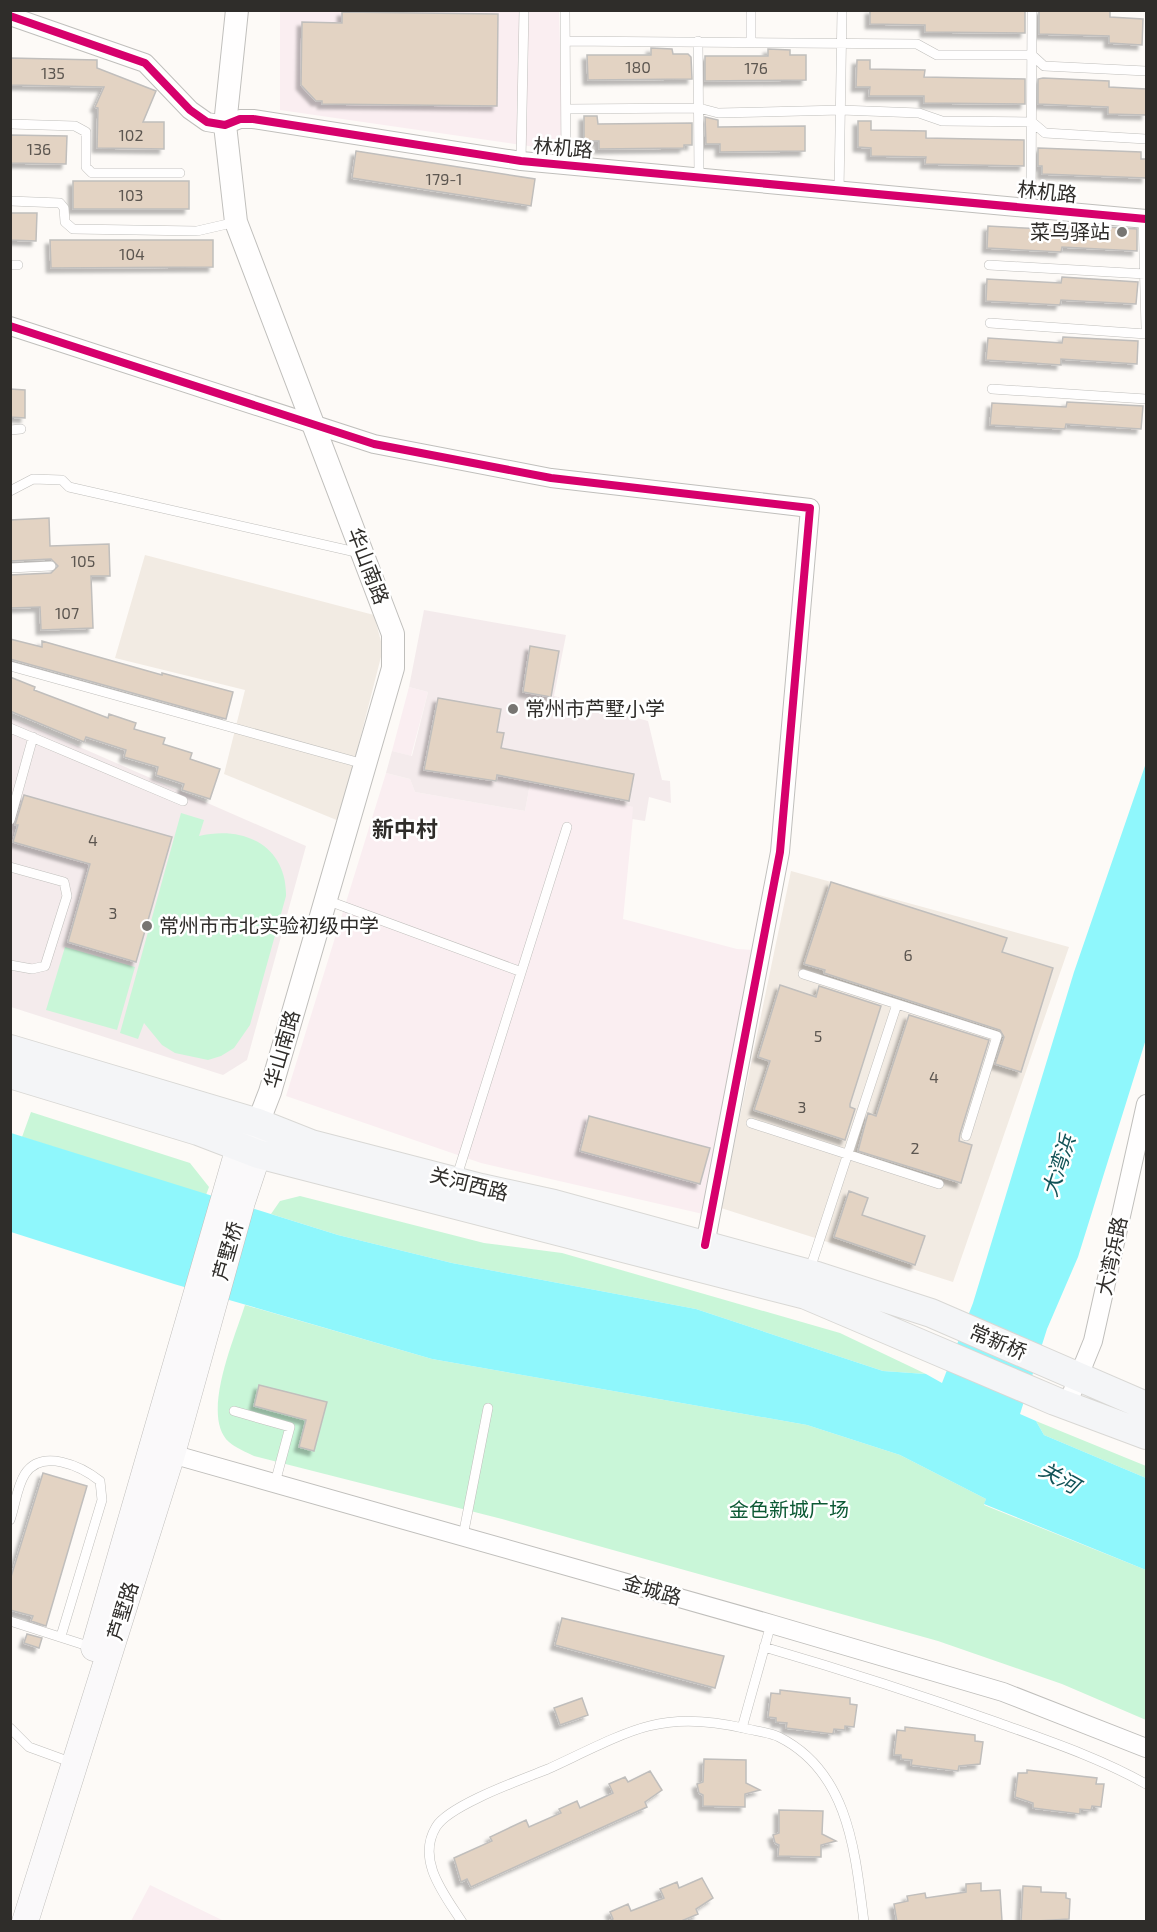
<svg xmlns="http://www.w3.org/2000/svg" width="1157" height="1932" font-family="'Exo 2','Noto Sans SC',sans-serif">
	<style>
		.commercial { fill: #faeef1 }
		.built { fill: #f2ebe3 }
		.education { fill: #f4ebec }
		.green { fill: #c9f6d8 }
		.water { fill: #8ff7fc }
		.building { fill: #e3d3c3; stroke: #c0bebc; stroke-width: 1.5; filter: url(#shadow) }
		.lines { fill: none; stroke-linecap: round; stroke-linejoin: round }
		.service-casing { stroke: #c0bfbc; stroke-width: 10 }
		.minor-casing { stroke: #c0bfbc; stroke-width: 20 }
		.tertiary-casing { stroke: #c0bfbc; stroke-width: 24 }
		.secondary-casing { stroke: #c0bfbc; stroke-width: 27 }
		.primary-casing { stroke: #d9d8d5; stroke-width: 30 }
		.service { stroke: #fffefe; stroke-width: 9 }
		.minor { stroke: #fffefe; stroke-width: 18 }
		.tertiary { stroke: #fffefe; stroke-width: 22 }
		.secondary { stroke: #faf9fa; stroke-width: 26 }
		.primary { stroke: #f4f5f7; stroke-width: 28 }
		.cycleway-casing { stroke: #fff; stroke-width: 11 }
		.cycleway { stroke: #d6006c; stroke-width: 8 }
		.poi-dot { fill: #777572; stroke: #fff; stroke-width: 2 }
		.labels { text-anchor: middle; stroke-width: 5; stroke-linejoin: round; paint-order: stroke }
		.number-label { font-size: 16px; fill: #5c5650 }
		.street-label { font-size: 20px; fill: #2f2d2a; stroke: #fff }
		.poi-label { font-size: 20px; fill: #2f2d2a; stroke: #fff; text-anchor: start }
		.park-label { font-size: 20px; fill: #0d5a35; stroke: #fff }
		.water-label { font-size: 21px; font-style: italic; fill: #125357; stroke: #fff }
		.quarter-label { font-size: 22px; font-weight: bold; fill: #2f2d2a; stroke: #fff }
	</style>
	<defs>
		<filter id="shadow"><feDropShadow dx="-4.5" dy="4.5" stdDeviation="1.5" flood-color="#0004"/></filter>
	</defs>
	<rect width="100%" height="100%" fill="#fdfaf7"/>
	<path class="commercial" d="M280,11H559L563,151L280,110Z
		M409,687L428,692L411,756L392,751Z
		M386,773L410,779L415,792L525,811L530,784L634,807L623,919L737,949L754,950L703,1214L481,1163L286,1096Z
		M150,1885L224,1921H131Z"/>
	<path class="built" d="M145,555L374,615L383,649L339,821L224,774L245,690L115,658Z
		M791,871L1069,947L953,1282L721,1208Z"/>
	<path class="education" d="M424,610L566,635L554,696L648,721L662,780L670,781L671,803L649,797L645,821L632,819L633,807L530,784L525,811L415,792L410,779L386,773L392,751L412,756L428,692L409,687Z
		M11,717L306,846L247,1060L223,1075L11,1007Z"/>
	<path class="green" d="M181,813L204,820L199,836C244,825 287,846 286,896L250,1025L234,1048L221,1056L208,1060L175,1053L162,1045L144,1023L138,1039L120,1033Z
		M65,947L135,967L117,1030L46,1010Z
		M31,1112L190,1163L209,1187L206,1195L22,1137Z
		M300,1196L484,1243L562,1253L840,1333L926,1374L883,1371L696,1309L452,1263L338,1235L271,1214L280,1201Z
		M245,1305L432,1359L807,1425L900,1455L986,1499L984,1505L1146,1570V1720L1062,1684L938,1641L502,1519L254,1456C246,1452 236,1448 229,1442C200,1416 235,1337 245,1305Z
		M1036,1421L1146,1466V1478L1044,1435Z"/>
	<path class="water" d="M1146,763V1039L1078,1257L1047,1329L1020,1414L1036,1421L1044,1435L1146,1478V1570L984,1504L986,1499L900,1455L807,1425L432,1359L174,1284L11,1232V1133L338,1235L452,1263L696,1309L883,1371L926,1374L942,1383L973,1303L1074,972Z"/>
	<path class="building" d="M870,10H1025V33L925,32V25L870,24Z
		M1039,10L1110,11V17L1143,19L1142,45L1109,43V36L1039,34Z
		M342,12L498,14L497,106L322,104V101H316L301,85L302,22L342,23Z
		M651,48L672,49L673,54H688L691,57L692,79L588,80L587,55H651Z
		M768,49L790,50V55H806V80L705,81V56H768Z
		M10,58L97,60V68L156,91L143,122H164V149L97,148L98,108L95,107L104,87L10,85Z
		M857,60H870V69L925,70L924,77L1025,79V104L924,103V96H869L870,87H856Z
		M1043,78L1109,81V87L1146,89V115L1108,114V107L1038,104V79Z
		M584,116H597L598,124L692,123V145H684V148L599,149V141H584Z
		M705,117L718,120V127L805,126V151L720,152V144H706Z
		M858,121H871V130L926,131V138L1024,140V166L925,164L926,157L871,156V148L858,147Z
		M10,135L67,136L66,164L10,163Z
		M1038,148L1141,152V159H1146V178L1042,174V166H1038Z
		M356,151L535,179L531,206L352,178Z
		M73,181H189V209H73Z
		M10,213H37L36,241L10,240Z
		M1063,224L1137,229V251L1062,247L1061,252L987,248L988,226L1063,230Z
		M50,240H213V267L51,268Z
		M1062,277L1138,282L1136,304L1061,300L1060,305L986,301L987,279L1061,283Z
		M1063,337L1138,341L1137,364L1061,359V365L986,360L988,338L1062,343Z
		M10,389L25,390V418L10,417Z
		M1067,402L1143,406L1141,429L1066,424L1065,429L990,425L992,403L1066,407Z
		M49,518L50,546L109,544L110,576H91L93,628L41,630L40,607L10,608V575L51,573L58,566L51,559L10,561V520Z
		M10,639L42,647V641L162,675V673L233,692L226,719L10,659Z
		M530,646L559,651L551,697L523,692Z
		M10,677L35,687L34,690L108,718L109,714L136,723L134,729L165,738L163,744L192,753L190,759L220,769L210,799L182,790L184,784L156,775L158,767L124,757L126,750L86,737L84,742L10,711Z
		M438,698L501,709L497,732L504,733L501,748L634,774L629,801L497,775L496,781L424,770Z
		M24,795L172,837L136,962L68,942L90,864L13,842L18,825H15Z
		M831,882L1007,938L1002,952L1053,968L1021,1072L995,1064L1004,1037L1000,1030L824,973L825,970L804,964Z
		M780,985L816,997L819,986L881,1006L850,1104V1107L855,1109L845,1140L754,1110L770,1061L758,1057Z
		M909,1015L989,1040L960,1134L959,1141L972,1145L961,1183L858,1151L868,1113L876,1116Z
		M589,1116L710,1148L700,1184L580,1151Z
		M849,1191L868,1198L862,1215L925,1236L915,1265L834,1237Z
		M259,1385L327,1402L314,1451L299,1447L306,1420L254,1406Z
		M43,1473L87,1486L46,1626L31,1621L33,1616L10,1610V1580Z
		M562,1618L724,1656L715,1688L555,1645Z
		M27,1634L42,1638L39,1648L24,1643Z
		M780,1690L850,1698V1704L857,1705L854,1727L845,1726V1730L834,1729L833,1734L786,1728L787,1723L776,1722V1718L768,1717L771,1693L780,1694Z
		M582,1698L588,1715L560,1725L554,1708Z
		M905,1727L975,1735V1741L983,1742L980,1764L959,1766L958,1771L911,1765L912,1760L901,1759V1755H894L897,1730L905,1731Z
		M704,1759L746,1760V1783L760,1790L745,1794V1807L703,1806V1795L699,1793L697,1784L703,1782Z
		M1027,1770L1097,1778L1096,1784H1104L1101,1807L1092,1806L1091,1810L1080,1809V1814L1033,1808V1803L1015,1797L1018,1773H1027Z
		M650,1771L662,1790L645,1802L647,1807L471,1887L467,1879L461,1882L454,1858L492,1841L490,1837L526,1820L529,1827L561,1813L559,1809L577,1801L580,1808L613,1793L609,1784L625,1777L628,1782Z
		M779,1810L823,1811L822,1834L836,1841L821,1845V1857L778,1856L779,1845L775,1843L773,1835L779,1833Z
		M702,1878L713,1898L696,1909L698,1914L679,1922H607L613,1919L610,1912L628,1904L631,1911L664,1898L660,1889L677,1882L679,1888Z
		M981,1883V1891L1000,1890L1002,1921L897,1922L894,1904L908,1901L907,1896L925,1893L926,1898L966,1892V1884Z
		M1023,1886L1041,1887V1892L1066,1893V1898L1070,1899L1069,1919L1021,1922Z"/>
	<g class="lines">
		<g class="service-casing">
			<path id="service" d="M565,10L566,165
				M751,10V41
				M566,41L917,44L937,55H1032L1044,66L1146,71
				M698,41L699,178
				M566,109L699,108L718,113L841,110L919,113L942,121L1032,122L1045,133L1146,139
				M10,124L75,126L86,132V167L92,173H180
				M521,161L524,10
				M839,192L842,10
				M10,201L60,203L64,208L65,222L73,229L197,231L236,222
				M1031,206L1032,10
				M1143,218L1146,328
				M10,265H18
				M989,265L1145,274
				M990,323L1146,334
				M992,389L1146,399
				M10,430L21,429
				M10,491L33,479L62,480L69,487L360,553
				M10,568L51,566
				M10,666L364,764
				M10,728L183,801
				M10,820L33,737
				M10,867L64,882L67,896L45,966L32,969L10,965
				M326,900L519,971
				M803,974L997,1036L966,1136
				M751,1123L939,1184
				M456,1179L567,827
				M809,1272L897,1004
				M234,1411L290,1427L275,1483
				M10,1520C15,1506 17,1486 25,1474C42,1448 81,1466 100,1481L102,1500L61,1636
				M463,1536L488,1408
				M10,1621L91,1647
				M764,1647C843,1670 921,1695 999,1723C1049,1741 1100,1758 1146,1784
				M10,1728L29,1747L73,1763
				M742,1728L771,1624
				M462,1922C444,1894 416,1860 436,1827C449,1805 523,1779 548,1769C577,1756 620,1733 649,1726C679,1718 713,1721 743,1728C755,1731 769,1732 779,1737C849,1772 855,1852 864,1922"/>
		</g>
		<g class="minor-casing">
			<path id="minor" d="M10,16L145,63L190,110L207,122L225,125L240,119H253L521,161L1146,219
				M10,326L374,444L551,478L810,508L780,852L705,1245
				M1067,1405L1093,1341L1146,1104
				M161,1451L771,1624L1003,1692L1146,1748"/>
		</g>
		<g class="tertiary-casing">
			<path id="tertiary" d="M237,10L225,125L236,222L393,634V668L270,1092L258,1123"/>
		</g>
		<g class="secondary-casing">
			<path id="secondary" d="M94,1648L239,1147L252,1131
				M25,1922L172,1454L242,1202L258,1154V1135"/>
		</g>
		<g class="primary-casing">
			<path id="primary" d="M10,1049L258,1123L311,1144L481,1188L554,1204L817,1276L931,1313L1146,1406
				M10,1074L198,1131L258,1154L806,1295L1055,1401L1146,1435"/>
		</g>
		<use href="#service" class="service"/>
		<use href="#minor" class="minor"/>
		<use href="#tertiary" class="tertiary"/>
		<use href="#secondary" class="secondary"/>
		<use href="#primary" class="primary"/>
		<g class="cycleway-casing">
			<path id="cycleway" d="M10,16L145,63L190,110L207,122L225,125L240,119H253L521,161L1146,219
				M10,326L374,444L551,478L810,508L780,852L705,1245"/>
		</g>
		<use href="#cycleway" class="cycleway"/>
	</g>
	<g class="poi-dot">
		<circle cx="1122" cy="232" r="6"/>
		<circle cx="513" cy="709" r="6"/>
		<circle cx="147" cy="926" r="6"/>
	</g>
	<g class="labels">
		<g class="number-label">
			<text x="638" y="73">180</text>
			<text x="756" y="74">176</text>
			<text x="53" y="79">135</text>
			<text x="131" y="141">102</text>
			<text x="39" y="155">136</text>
			<text x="444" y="185">179-1</text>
			<text x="131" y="201">103</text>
			<text x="132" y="260">104</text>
			<text x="83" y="567">105</text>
			<text x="67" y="619">107</text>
			<text x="93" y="846">4</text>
			<text x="113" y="919">3</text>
			<text x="908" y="961">6</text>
			<text x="818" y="1042">5</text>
			<text x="934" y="1083">4</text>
			<text x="802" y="1113">3</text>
			<text x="915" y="1154">2</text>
		</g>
		<g class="street-label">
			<text transform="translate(563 148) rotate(5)" y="7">林机路</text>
			<text transform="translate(1047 192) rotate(6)" y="7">林机路</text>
			<text transform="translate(368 566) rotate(69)" y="7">华山南路</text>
			<text transform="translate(282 1049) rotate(-74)" y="7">华山南路</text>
			<text transform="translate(469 1184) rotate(14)" y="7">关河西路</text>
			<text transform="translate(228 1251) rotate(-74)" y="7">芦墅桥</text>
			<text transform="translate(1112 1256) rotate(-78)" y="7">大湾浜路</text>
			<text transform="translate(998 1342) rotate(23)" y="7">常新桥</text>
			<text transform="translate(652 1590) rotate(16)" y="7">金城路</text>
			<text transform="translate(123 1611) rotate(-73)" y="7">芦墅路</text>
		</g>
		<g class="poi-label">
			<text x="1110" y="239" text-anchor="end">菜鸟驿站</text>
			<text x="525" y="716">常州市芦墅小学</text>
			<text x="159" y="933">常州市市北实验初级中学</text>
		</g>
		<g class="park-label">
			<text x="789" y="1517">金色新城广场</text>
		</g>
		<g class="water-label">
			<text transform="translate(1059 1166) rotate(-72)" y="7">大湾浜</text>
			<text transform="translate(1059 1478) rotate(29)" y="7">关河</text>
		</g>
		<g class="quarter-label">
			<text x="405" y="837">新中村</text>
		</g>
	</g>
	<rect width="1157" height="1932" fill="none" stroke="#2f2d2a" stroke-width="24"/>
</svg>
